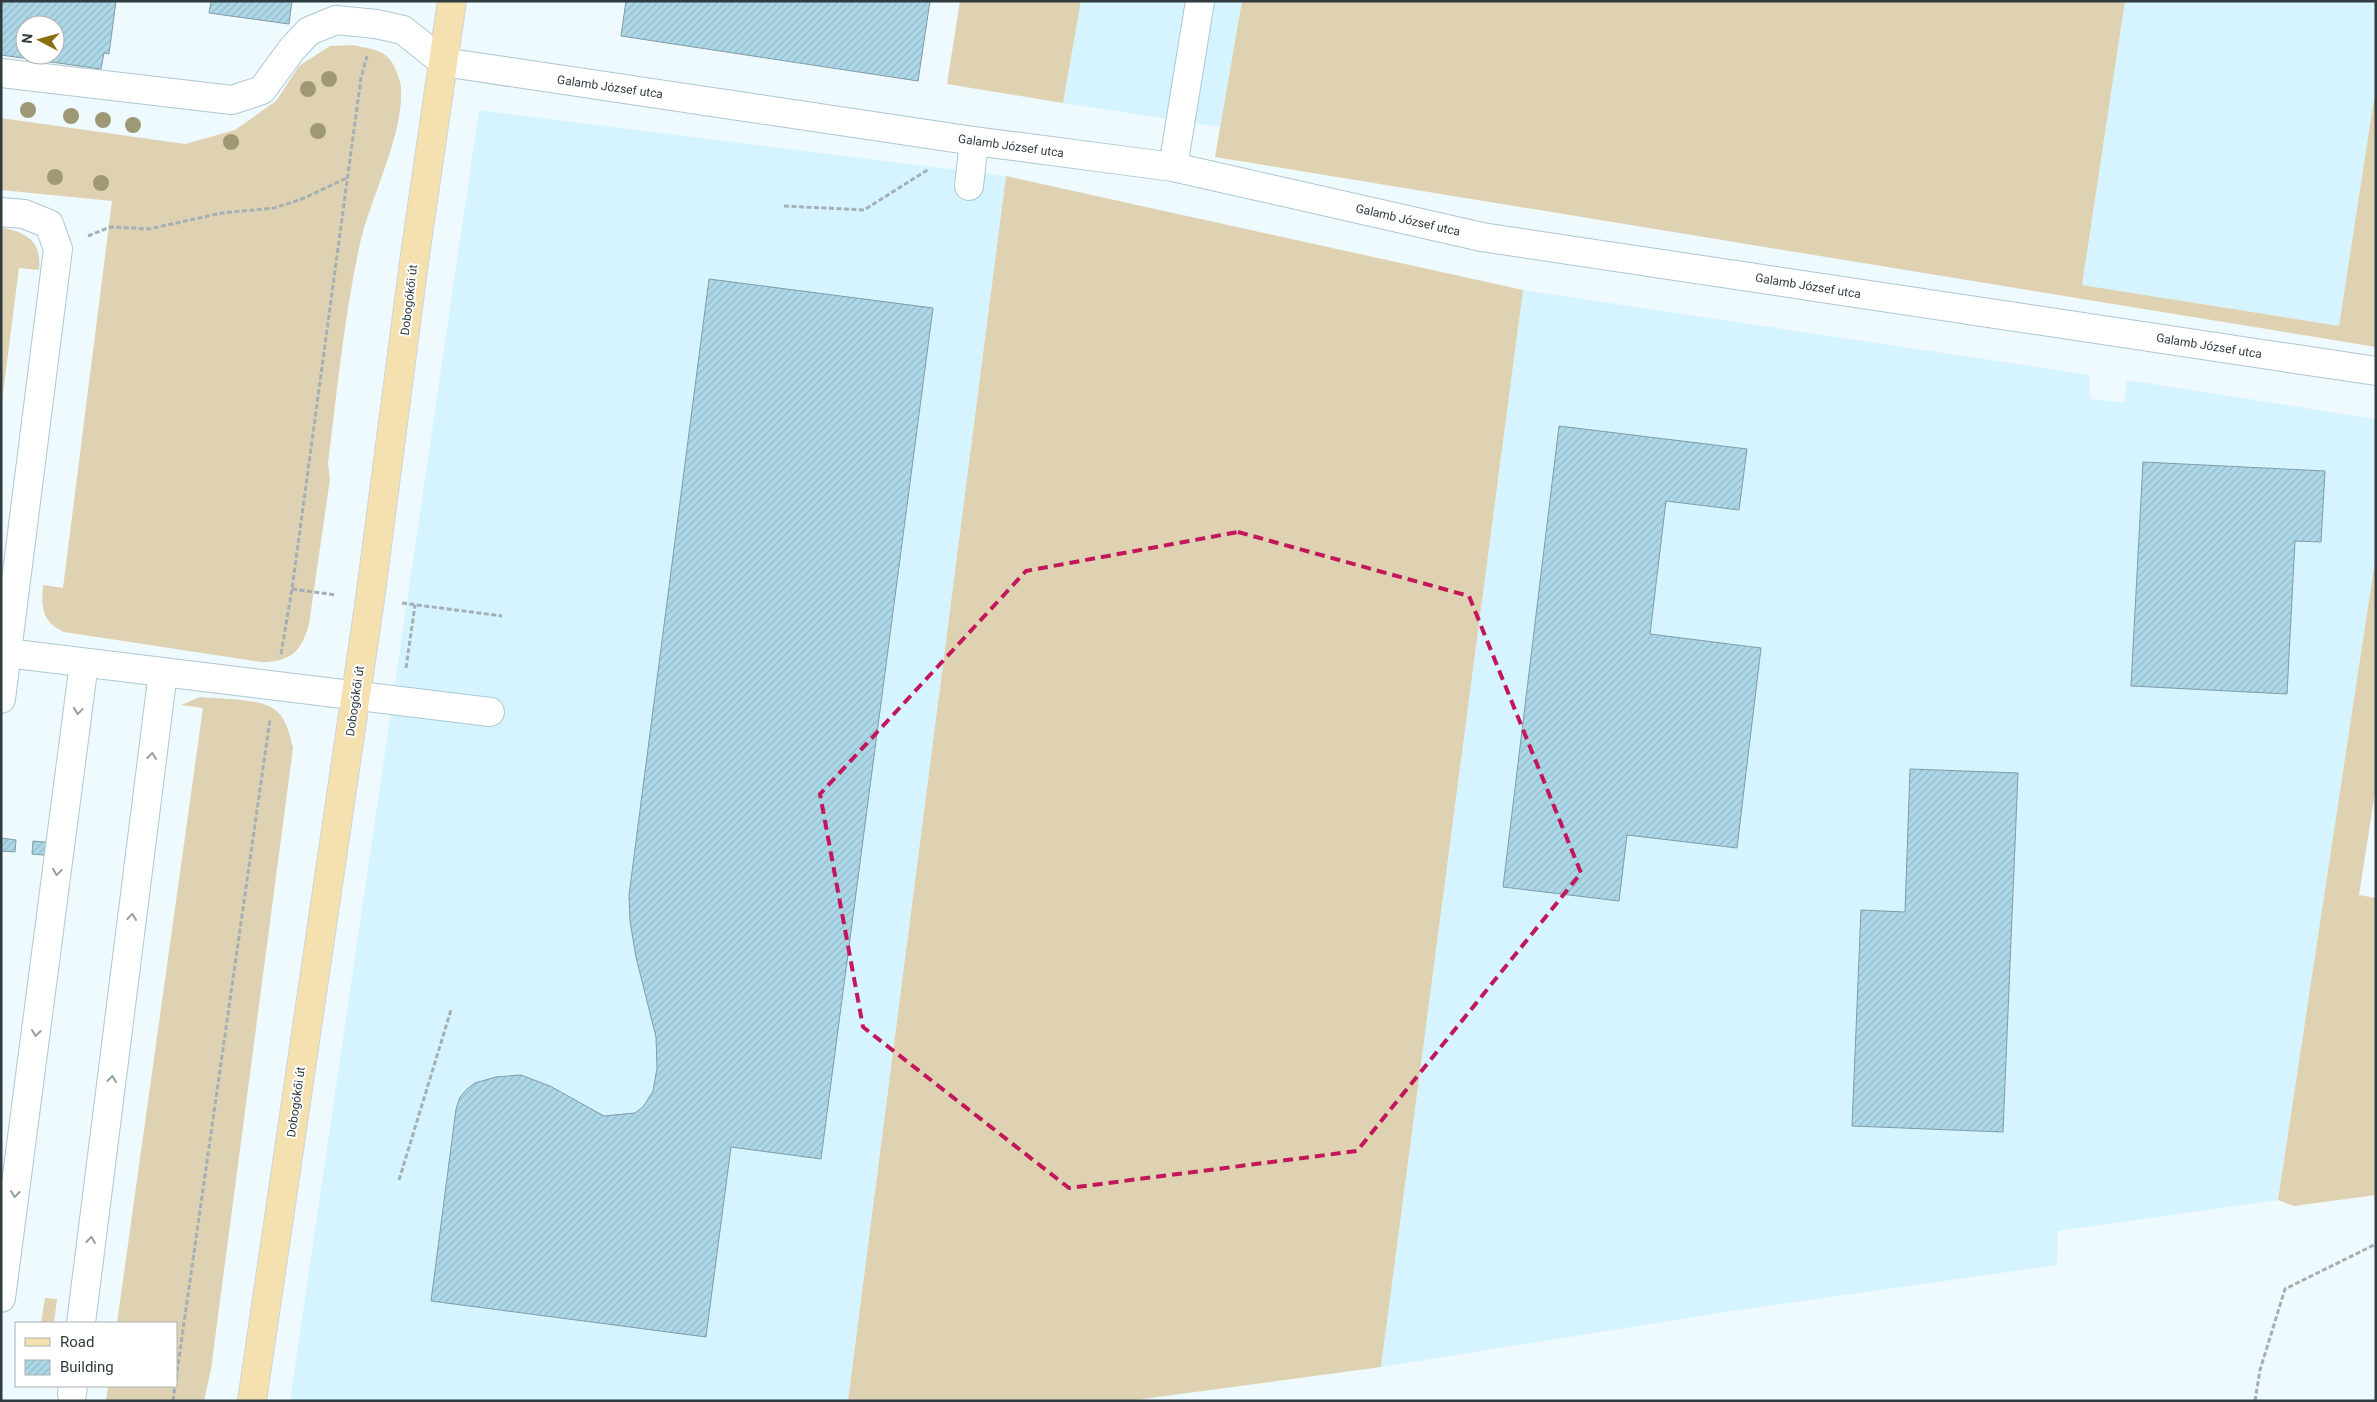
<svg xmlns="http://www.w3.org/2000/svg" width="2377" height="1402" font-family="Roboto,sans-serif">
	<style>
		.built { fill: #d5f4ff }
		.grass { fill: #dfd2b2 }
		.building { fill: url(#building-hatch); stroke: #819ca6; fill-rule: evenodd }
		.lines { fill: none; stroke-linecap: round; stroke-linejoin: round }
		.minor-casing { stroke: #acc8d2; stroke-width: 30 }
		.major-casing { stroke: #d1d4d5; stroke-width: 30 }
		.path { stroke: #a4b0b4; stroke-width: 3; stroke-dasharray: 5 2.5; stroke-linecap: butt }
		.minor { stroke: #fff; stroke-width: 28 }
		.major { stroke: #f5e1b0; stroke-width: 28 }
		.tree { fill: #9f9877 }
		.oneway { stroke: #979d9f }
		.marked { fill: none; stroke: #c2185b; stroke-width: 4; stroke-dasharray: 10 6; stroke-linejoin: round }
		.labels { text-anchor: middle; stroke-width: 4; stroke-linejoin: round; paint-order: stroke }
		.street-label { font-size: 12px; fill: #2f3b3f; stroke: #fff }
	</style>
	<defs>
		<pattern id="building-hatch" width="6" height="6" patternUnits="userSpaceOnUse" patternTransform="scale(1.25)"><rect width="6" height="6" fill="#acd8e8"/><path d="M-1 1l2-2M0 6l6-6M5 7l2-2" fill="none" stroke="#94bac8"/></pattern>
	</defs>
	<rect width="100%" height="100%" fill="#effaff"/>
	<path class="built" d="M1081,1H1242L1220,127L1063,103Z
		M2125,1H2376V86L2339,326L2082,285Z
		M479,110L1006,176L848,1401H290Z
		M1523,290L2090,375V399L2124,403L2127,380L2376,419V554L2278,1200L2058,1231L2057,1265L1725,1312L1381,1367Z"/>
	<path class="grass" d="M960,1H1081L1063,103L947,84Z
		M1242,1H2125L2082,285L2339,326L2376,86V347L1215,157Z
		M353,45C375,50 389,49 397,73C398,77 401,82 401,87C404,137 369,199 359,248C344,319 337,391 328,463L330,479L309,624C301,652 291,662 261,662L64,632C42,622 41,608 43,585L63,588L112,201L1,190V118L185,144L235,130L276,101L299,66L330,46Z
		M1006,176L1523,290L1381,1367L1128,1401H848Z
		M1,227C27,233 42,241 39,270L19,268L1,409Z
		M2376,554V786L2359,895L2376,898V1195L2294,1206L2278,1200Z
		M200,697C219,699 259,698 274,709C286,717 290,735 293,748L211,1369L204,1401H106L108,1386H176V1323H117L203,708L181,705Z
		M45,1298L57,1299L54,1323H41Z"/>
	<path class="building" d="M1,1H116L109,54L104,53L101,69L1,55ZM25,25H55V55H25Z
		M211,1H292L289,24L209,13Z
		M626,1H930L918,81L621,36Z
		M709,279L933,308L821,1159L731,1147L706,1337L431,1301L456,1109L460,1097L467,1089L475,1083L496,1077L521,1075L550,1086L604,1116L635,1113L643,1107L653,1091L657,1068L656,1037L636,957L630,921L629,895Z
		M1559,426L1747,449L1739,510L1666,501L1650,634L1761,648L1737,848L1627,835L1619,901L1503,887Z
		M2143,462L2325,471L2321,542L2295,541L2287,694L2131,686Z
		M1910,769L2018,773L2003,1132L1852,1126L1861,910L1905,912Z
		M1,838L16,840L15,852L1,851Z
		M33,841L55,843L53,856L32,854Z"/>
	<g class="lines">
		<g class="minor-casing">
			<path id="minor" d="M1,73L232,100L262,90L292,49L309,31L336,20L376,24L403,30L443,62L974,141L1173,167L1482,237L2376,371
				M1173,167L1200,1
				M969,186L974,141
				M1,212L24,214L49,224L58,249L1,699
				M7,653L490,712
				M1,1298L84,663
				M81,1323L163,672
				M72,1394L73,1386"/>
		</g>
		<g class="major-casing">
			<path id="major" d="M252,1401L370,599L414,262L452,1"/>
		</g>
		<path class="path" d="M784,206L864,210L929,169
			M88,236L110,227L149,229L222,213L274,208L302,199L347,178
			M292,589L336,595
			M402,603L502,616
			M281,654L292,589L361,78L367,56
			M406,668L415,605
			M399,1180L451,1010
			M176,1379L270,719
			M173,1401L175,1386
			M2255,1401L2260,1370L2285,1289L2376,1244"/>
		<use href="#minor" class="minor"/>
		<use href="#major" class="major"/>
	</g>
	<g class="tree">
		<circle cx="329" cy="79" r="8"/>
		<circle cx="308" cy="89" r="8"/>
		<circle cx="28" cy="110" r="8"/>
		<circle cx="71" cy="116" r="8"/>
		<circle cx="103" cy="120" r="8"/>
		<circle cx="133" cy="125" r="8"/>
		<circle cx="318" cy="131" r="8"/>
		<circle cx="231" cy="142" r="8"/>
		<circle cx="55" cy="177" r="8"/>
		<circle cx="101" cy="183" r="8"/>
	</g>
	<defs><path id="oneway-chevron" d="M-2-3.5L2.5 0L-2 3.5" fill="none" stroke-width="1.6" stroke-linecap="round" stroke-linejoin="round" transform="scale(1.25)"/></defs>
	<g class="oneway">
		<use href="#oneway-chevron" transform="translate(78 711) rotate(98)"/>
		<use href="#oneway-chevron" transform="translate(152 756) rotate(-83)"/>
		<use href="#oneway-chevron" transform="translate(57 872) rotate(98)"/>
		<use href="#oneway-chevron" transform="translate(132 917) rotate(-83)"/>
		<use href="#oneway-chevron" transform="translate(36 1033) rotate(97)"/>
		<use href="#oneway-chevron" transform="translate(112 1079) rotate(-83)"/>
		<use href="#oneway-chevron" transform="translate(15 1194) rotate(97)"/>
		<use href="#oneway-chevron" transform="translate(91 1240) rotate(-83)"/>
	</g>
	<path class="marked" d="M1238,532L1469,596L1581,873L1357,1151L1069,1188L863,1027L820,794L1026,571Z"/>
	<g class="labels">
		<g class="street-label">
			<text transform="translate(610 87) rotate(8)" y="4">Galamb József utca</text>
			<text transform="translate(1011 146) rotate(8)" y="4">Galamb József utca</text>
			<text transform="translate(1408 220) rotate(13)" y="4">Galamb József utca</text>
			<text transform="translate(1808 286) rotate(9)" y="4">Galamb József utca</text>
			<text transform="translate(409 300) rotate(-83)" y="4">Dobogókői út</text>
			<text transform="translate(2209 346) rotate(9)" y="4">Galamb József utca</text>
			<text transform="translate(355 701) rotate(-82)" y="4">Dobogókői út</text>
			<text transform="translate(296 1102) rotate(-82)" y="4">Dobogókői út</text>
		</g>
	</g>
	<rect width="2377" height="1402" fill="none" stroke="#2f3b3f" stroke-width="5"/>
	<rect x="15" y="1322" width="162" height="65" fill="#ffffff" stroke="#acb1b2"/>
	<rect x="25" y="1338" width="25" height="8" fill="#f5e1b0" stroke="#acb1b2"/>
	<text x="60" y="1347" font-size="15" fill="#2f3b3f">Road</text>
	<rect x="25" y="1360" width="25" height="15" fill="url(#building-hatch)" stroke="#acb1b2"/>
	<text x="60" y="1372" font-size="15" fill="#2f3b3f">Building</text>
	<g transform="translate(40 40) rotate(276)"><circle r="24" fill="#ffffff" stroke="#acb1b2"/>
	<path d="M0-4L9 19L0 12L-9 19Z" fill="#8c6d0f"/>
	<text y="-8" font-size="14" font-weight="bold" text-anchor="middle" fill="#2f3b3f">N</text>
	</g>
</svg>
